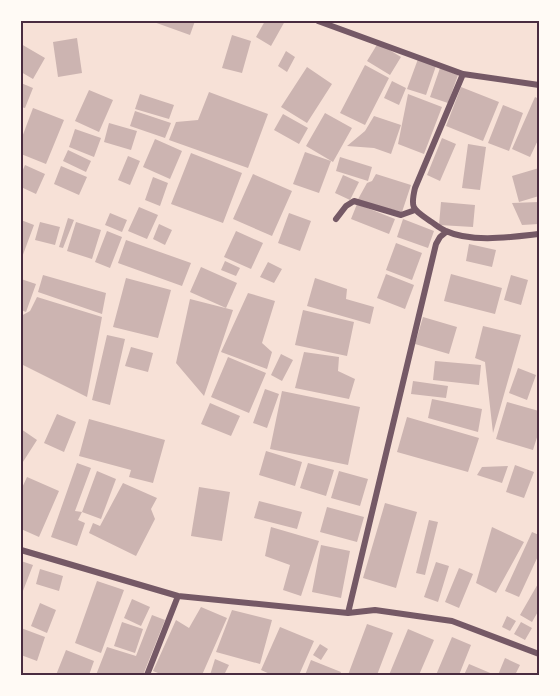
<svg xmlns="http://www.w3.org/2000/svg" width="560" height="696" font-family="'PT Sans Narrow',sans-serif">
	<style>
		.building { fill: #ccb4b1 }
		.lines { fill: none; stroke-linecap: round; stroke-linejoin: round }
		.minor { stroke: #755966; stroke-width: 6 }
		.neatline { fill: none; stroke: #4a2c40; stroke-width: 2 }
	</style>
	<rect width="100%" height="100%" fill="#f7e1d7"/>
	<path class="building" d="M151,21H195L190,35Z
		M265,21H285L271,46L256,37Z
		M232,35L251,41L242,73L222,68Z
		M77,38L82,73L58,77L53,42Z
		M378,43L401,57L390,75L367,61Z
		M21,44L45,58L33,79L21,72Z
		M286,51L295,57L287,72L278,66Z
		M418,59L436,66L426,95L407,89Z
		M365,65L389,78L365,125L340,113Z
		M307,67L332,84L307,123L281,107Z
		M440,68L458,75L448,103L430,97Z
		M392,81L406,88L399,105L384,98Z
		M21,83L33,88L25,108L21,107Z
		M461,87L499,102L483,141L446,126Z
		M89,90L113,100L99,132L75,121Z
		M209,92L268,114L248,168L169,140L176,122L198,120Z
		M140,94L174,105L169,119L135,109Z
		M408,94L442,107L424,154L398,144Z
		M535,97L539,99V138L530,157L512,149Z
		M503,105L523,113L509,151L488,143Z
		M33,108L64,120L46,164L21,154V140Z
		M135,111L171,123L165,138L130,126Z
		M325,113L352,128L333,162L306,146Z
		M283,114L308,128L299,144L274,130Z
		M374,116L401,125L391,154L374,148L347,146L365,131Z
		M109,123L137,131L131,150L104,142Z
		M75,129L101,138L94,157L69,147Z
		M442,138L456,144L440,181L427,175Z
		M155,139L182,151L170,179L143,167Z
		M468,144L486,147L480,190L462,188Z
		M68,150L91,161L86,172L63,161Z
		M305,152L331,161L319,193L293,184Z
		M191,153L242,173L223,223L171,204Z
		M128,156L140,161L130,185L118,180Z
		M340,157L372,167L368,181L336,171Z
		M25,165L45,174L36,194L21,187V174Z
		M61,166L87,177L79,195L54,184Z
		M539,168V196L519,202L512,176Z
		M253,174L292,191L272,236L233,219Z
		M376,174L411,185L402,212L357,201L367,183L372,181Z
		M343,175L359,182L350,200L335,193Z
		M153,177L168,183L160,206L145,200Z
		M441,202L475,205L473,227L439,225Z
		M539,202V224L522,225L512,203Z
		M357,204L395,219L389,234L351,219Z
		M139,207L158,215L147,239L128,231Z
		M110,213L127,220L122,232L105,225Z
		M289,213L311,221L300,251L278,243Z
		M68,218L74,220L63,248L59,247Z
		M403,219L434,231L428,248L397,237Z
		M21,220L34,225L21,260Z
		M40,222L60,227L55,245L35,240Z
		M76,222L101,230L92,259L67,251Z
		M159,224L172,230L165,245L153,239Z
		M107,231L122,237L110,268L95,262Z
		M236,231L263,243L251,269L224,257Z
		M126,240L191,263L182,286L118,263Z
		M396,243L422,253L412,280L386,270Z
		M469,244L496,250L492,267L466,261Z
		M225,261L240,268L236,276L221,270Z
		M268,262L282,269L274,283L260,277Z
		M201,267L237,283L226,308L190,292Z
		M386,274L414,285L405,309L377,298Z
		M451,274L502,288L495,314L444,301Z
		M43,275L106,293L102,314L38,292Z
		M511,275L528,280L521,305L504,300Z
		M126,278L171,290L158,338L113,327Z
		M315,278L347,289L346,299L374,307L370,324L307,306Z
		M21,279L36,284L26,312L21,310Z
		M248,293L275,301L262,343L272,352L267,369L221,352Z
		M37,297L102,317L87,397L21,364V316L30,311Z
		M190,299L233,310L204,396L176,363Z
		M303,310L354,322L347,356L295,345Z
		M423,317L457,327L449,354L415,344Z
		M483,326L521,335L493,433L485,362L475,358Z
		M107,335L125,339L110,405L92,400Z
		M131,347L153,353L148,372L125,366Z
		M304,352L339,357L338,371L355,379L349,399L295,388Z
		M281,354L293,360L282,381L271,375Z
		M228,357L266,373L249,413L211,397Z
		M435,361L481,365L479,385L433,380Z
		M518,368L536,375L527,400L509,393Z
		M413,381L448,386L446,398L411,394Z
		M265,389L279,394L267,428L253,423Z
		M282,391L360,407L348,465L270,449Z
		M432,399L482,409L478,432L428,418Z
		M507,402L539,411V431L533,450L496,439Z
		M210,403L240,416L231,436L201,424Z
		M57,414L76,422L64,452L44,443Z
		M407,417L479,438L468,472L397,452Z
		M89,419L165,440L153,483L129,477L131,470L79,456Z
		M21,429L37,440L21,465Z
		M266,451L302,462L295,486L259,475Z
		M77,463L91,468L75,511L82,512L78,520L85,523L77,546L51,537Z
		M308,463L334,470L326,496L300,488Z
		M515,465L534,472L524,498L506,492Z
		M508,466L502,483L477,475L482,467Z
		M97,471L116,479L101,519L82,512Z
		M339,471L368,479L360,506L331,498Z
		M27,477L59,491L39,537L21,529V490Z
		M123,483L157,498L151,509L155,519L136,556L89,533L93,523L100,526Z
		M199,487L230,492L222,541L191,536Z
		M259,501L302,512L297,529L254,518Z
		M385,503L417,512L396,588L363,578Z
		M327,507L364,517L357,542L320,532Z
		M429,520L438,522L425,575L416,573Z
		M271,527L319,541L301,596L283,590L290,565L265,556Z
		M492,527L524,542L496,593L476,583Z
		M532,532L539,535V554L519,597L505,591Z
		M321,545L350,551L341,598L312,592Z
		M21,561L33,565L21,596Z
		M436,562L449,566L438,602L424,597Z
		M459,568L473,574L459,608L445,602Z
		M40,569L63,576L59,591L36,584Z
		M97,581L124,590L101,653L75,643Z
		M539,582V610L532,622L520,615Z
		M132,599L150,607L141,626L124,618Z
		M40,603L56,610L47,633L31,626Z
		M201,607L227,618L202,675H163L153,671L176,620L189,628Z
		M232,610L272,620L260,664L216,652Z
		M152,615L165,620L143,675H96L107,647L136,656Z
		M507,616L516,621L510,631L502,627Z
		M122,622L143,629L135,653L114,646Z
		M521,622L532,628L525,640L514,634Z
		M367,624L393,633L377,675H348Z
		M280,627L314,641L299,675H272L261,670Z
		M21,628L45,637L37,661L21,655Z
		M408,629L434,640L419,675H389Z
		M452,637L471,645L459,675H436Z
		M320,644L328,649L321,660L313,655Z
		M66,650L94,661L89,675H56Z
		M505,658L520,665L515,675H498Z
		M215,659L229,665L224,675H210Z
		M311,660L341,672L340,675H305Z
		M469,664L495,675H464Z"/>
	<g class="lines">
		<path class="minor" d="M318,21L463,74L539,85
			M463,74L415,188C410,209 413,209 430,221C435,224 440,229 446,231C471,243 512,237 539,234
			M336,219L346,206L354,201L401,215L415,210
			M21,550L178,596L348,613L375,610L452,621L539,654
			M348,613L436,244L440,237L446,232
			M147,675L178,596"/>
	</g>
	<rect width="560" height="696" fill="none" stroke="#fffaf5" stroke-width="45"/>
	<rect x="22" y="22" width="516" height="652" class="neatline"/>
</svg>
